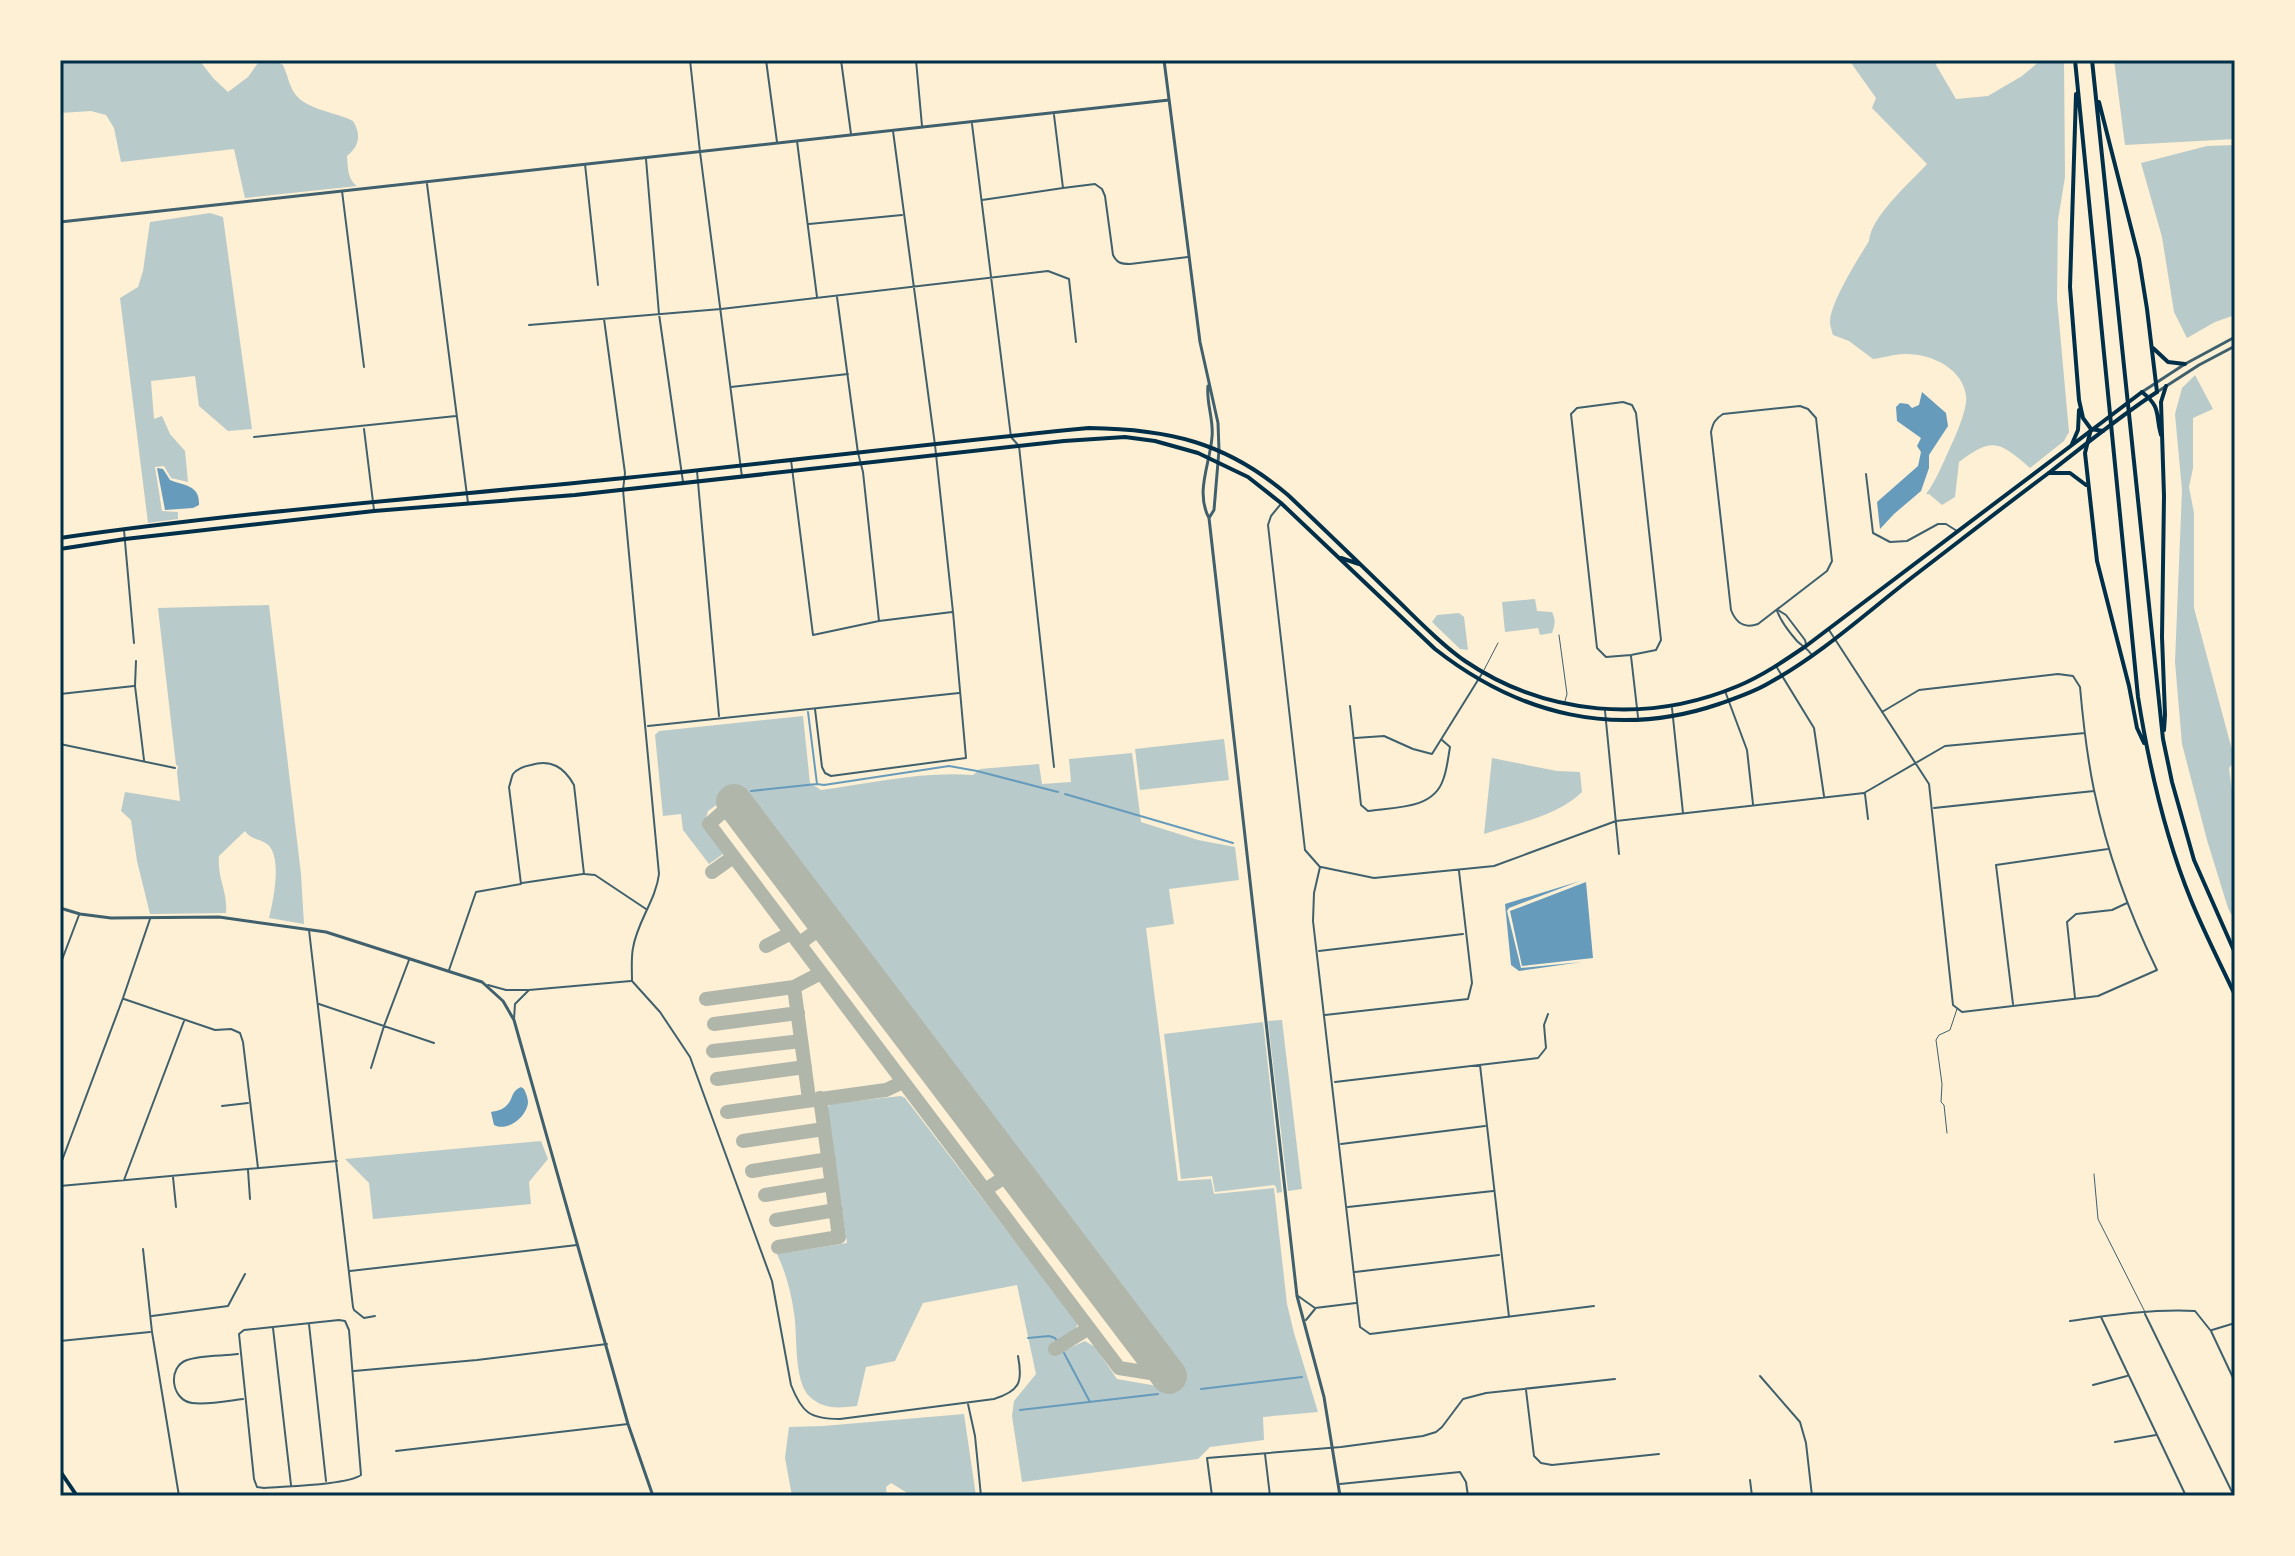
<svg xmlns="http://www.w3.org/2000/svg" width="2295" height="1556" font-family="'Fira Sans Condensed',sans-serif">
	<style>
		.green { fill: #b9caca }
		.water { fill: #669bbc }
		.lines { fill: none; stroke-linecap: round; stroke-linejoin: round }
		.stream { stroke: #669bbc; stroke-width: 2 }
		.taxiway { stroke: #b1b6ab; stroke-width: 14 }
		.runway { stroke: #b1b6ab; stroke-width: 36 }
		.service { stroke: #3f606c; stroke-width: 1 }
		.minor { stroke: #3f606c; stroke-width: 2 }
		.tertiary { stroke: #3f606c; stroke-width: 3 }
		.primary { stroke: #003049; stroke-width: 4 }
		.motorway { stroke: #003049; stroke-width: 4 }
		.neatline { fill: none; stroke: #003049; stroke-width: 3 }
	</style>
	<rect width="100%" height="100%" fill="#fdf0d5"/>
	<path class="green" d="M60,60H199L214,79L228,92L248,77L260,60H275L283,65C287,73 288,81 292,89C302,110 334,111 353,121C361,134 360,146 347,156C348,167 347,179 357,186L245,198L234,149L121,162L114,128L106,115L91,111L60,113Z
		M1849,60H1938L1936,65L1956,99L1988,96L2022,76L2041,60H2064L2065,177L2058,220L2057,299L2069,432L2064,441L2030,468C2000,442 1993,436 1959,462L1955,497L1942,505L1929,494H1926C1936,481 1942,465 1949,450C1955,438 1968,408 1966,396C1963,368 1930,353 1904,354C1894,354 1883,358 1873,359L1849,341L1833,335C1832,332 1830,325 1830,322C1830,303 1858,259 1869,241C1871,216 1910,183 1927,164L1872,108L1876,98Z
		M2114,60H2235V139L2125,145Z
		M2235,145V238L2232,239L2235,253V315L2215,322L2187,338L2174,312L2162,237L2141,163L2207,146Z
		M210,213L223,217L252,429L228,431L199,406L195,376L151,381L154,419L162,416L170,434L185,451L188,482L171,478L164,466L155,467L162,511L178,512V519L148,523L120,298L138,287L143,271L150,222Z
		M2195,375L2213,409L2193,418V468L2189,487L2194,513V608L2235,761L2229,768L2235,815V914H2231L2228,908L2207,840L2182,744L2175,662L2182,490L2175,414L2182,388Z
		M1535,599L1537,611L1552,612C1556,620 1555,625 1552,633L1540,635L1538,628L1505,632L1502,602Z
		M269,605L301,874L304,924L269,918C273,902 283,856 267,844C259,838 251,840 245,831L219,856C217,879 228,891 226,913L150,914L137,861L131,820L121,811L125,792L180,801L177,772L178,766L176,765L158,608Z
		M1459,613L1464,617L1468,650L1460,649L1432,622L1437,615Z
		M803,716L810,783L821,790C871,783 923,771 973,775L980,769L1039,764L1042,784L1071,782L1069,759L1132,753L1141,822L1198,840L1235,847L1239,880L1169,889L1174,924L1146,928L1178,1181L1211,1179L1214,1194L1274,1188L1287,1304L1294,1333L1318,1412L1263,1417L1264,1440L1210,1447L1198,1459L1022,1482L1012,1416L1014,1401L1036,1374L1017,1285L923,1303L895,1361L866,1367L857,1406C840,1408 824,1410 810,1397C793,1381 798,1336 794,1313C791,1292 786,1273 777,1254L847,1243L827,1109L830,1104L901,1096L905,1098L1078,1323L1073,1335L1052,1346L1056,1354L1085,1341L1095,1347L1117,1379L1163,1387L1186,1373L739,789L708,811L704,825L723,854L709,864L683,830L681,814L663,816L655,735L659,731Z
		M1224,739L1229,780L1140,790L1135,749Z
		M1492,758L1557,771L1580,772L1582,792C1556,817 1517,823 1484,834Z
		M1282,1020L1302,1189L1288,1191L1268,1021Z
		M1263,1022L1282,1192L1277,1193L1276,1187L1274,1185L1215,1192L1212,1176L1181,1179L1164,1034Z
		M541,1141L548,1159L529,1182L531,1204L373,1219L369,1183L345,1159Z
		M964,1414L976,1496H924L909,1494L891,1483L886,1487L887,1496H792L785,1458L789,1427L823,1426Z"/>
	<path class="water" d="M1922,392L1946,413L1948,426L1929,455V468L1921,491L1894,514L1880,529L1877,502L1918,466L1921,452L1917,446L1921,438L1897,421L1896,407L1900,403L1908,404L1912,408L1919,405Z
		M157,468L163,469L170,480C185,486 200,485 199,505L193,508L165,510Z
		M1580,881L1509,908L1507,911L1521,968L1582,962L1519,971L1511,965L1505,904Z
		M1586,882L1593,958L1522,966L1510,911Z
		M521,1087L524,1089C526,1093 528,1098 528,1103C526,1118 507,1132 494,1125L491,1112C496,1111 503,1110 507,1105C514,1098 510,1092 521,1087Z"/>
	<g class="lines">
		<path class="stream" d="M808,712L817,784L824,785L949,766L977,771L1058,792
			M751,791L817,784
			M1065,794L1233,843
			M1028,1338L1049,1336L1055,1338L1057,1341
			M1064,1353L1090,1402
			M1201,1389L1302,1377
			M1020,1410L1158,1394"/>
		<path class="taxiway" d="M734,802L709,824L1119,1368L1169,1376
			M712,872L733,857
			M800,943L826,924
			M766,946L791,933
			M794,987L809,1099
			M706,999L794,987L821,973
			M714,1024L798,1013
			M713,1051L801,1041
			M717,1079L805,1067
			M727,1112L886,1090L903,1082
			M743,1141L824,1129
			M752,1171L829,1159
			M985,1190L1014,1171
			M765,1195L832,1184
			M776,1220L836,1210
			M778,1247L839,1237L820,1098
			M1055,1349L1089,1328"/>
		<path class="runway" d="M734,802L1169,1376"/>
		<path class="service" d="M1559,635L1567,694L1565,701
			M1484,670L1498,643
			M1947,1133L1944,1105L1941,1102L1942,1084L1936,1040L1939,1035L1950,1030L1957,1009
			M2094,1174L2098,1219L2145,1312"/>
		<path class="minor" d="M690,60L700,152L742,477
			M766,60L777,142
			M841,60L851,134
			M916,60L922,126
			M1054,115L1063,188L1095,184L1102,189L1105,196L1113,255C1117,263 1121,264 1130,264L1188,257
			M972,124L1011,437L1019,446L1054,767
			M797,141L817,297
			M646,159L659,314L683,482
			M585,164L598,285
			M427,184L468,503
			M342,191L364,367
			M982,200L1063,188
			M809,224L902,215
			M837,297L858,453L863,472L879,621
			M604,319L625,473L623,490L659,874C656,900 637,922 633,948C631,958 632,970 632,981
			M529,325L721,309L1048,271L1069,279L1076,342
			M731,387L848,374
			M1623,402L1632,405L1636,413L1661,640L1656,650L1631,655L1606,657L1597,648L1571,414L1577,408Z
			M1800,406L1808,409L1816,418L1832,561L1827,571L1758,624C1744,629 1736,623 1731,610L1711,432C1713,423 1715,419 1723,414Z
			M364,429L374,510
			M254,437L456,416
			M791,460L813,635L879,621L952,612
			M697,471L719,716
			M1866,474L1873,533L1890,542L1907,541L1938,524H1946L1957,531
			M1280,505L1271,516L1268,525L1305,850L1320,867L1314,893L1313,921L1360,1327L1370,1334L1594,1306
			M124,530L134,643
			M1778,610L1786,615L1805,640L1806,644
			M1777,611C1781,621 1789,632 1797,641C1802,646 1807,648 1812,655
			M1829,630L1929,784L1953,1005L1962,1012L2098,996L2157,970C2129,913 2107,852 2094,790C2087,756 2083,721 2080,687L2073,676L2058,674L1919,690L1882,712
			M1631,656L1638,717
			M136,661L135,686L144,760
			M1776,666L1814,728L1824,796
			M1725,691L1747,750L1753,804
			M60,694L134,686
			M1350,706L1361,805L1368,811C1393,807 1433,810 1443,780C1447,770 1448,758 1450,747L1442,740
			M1672,708L1683,813
			M815,709L822,767L825,773L831,776L966,758L953,612L935,445L893,131
			M1605,711L1619,854
			M648,726L959,693
			M1355,738L1384,736L1413,749L1432,754L1483,672
			M60,744L175,768
			M1865,794L1868,819
			M1934,808L2094,791
			M60,828L62,824
			M1321,867L1374,878L1494,866L1616,821L1864,793L1945,746L2085,733
			M522,883L583,874
			M309,930L353,1307L354,1310L364,1318L375,1316
			M1319,951L1463,934
			M60,965L79,915
			M449,970L476,892L521,884L509,787C511,782 511,778 513,774C517,769 525,766 531,765C551,759 564,767 574,785L584,874L595,875L646,909
			M632,981L660,1012L690,1057L772,1281L791,1385C802,1413 810,1419 840,1419L994,1399C1020,1391 1023,1382 1018,1356
			M488,985L506,990H528
			M2075,998L2067,922L2076,914L2112,910L2127,903
			M124,999L215,1030L231,1029L240,1033L243,1042L258,1168
			M319,1004L434,1043
			M2013,1004L1996,865L2108,849
			M1325,1015L1468,999L1472,983L1459,871
			M514,1019L515,1004L529,990L631,981
			M1480,1065L1509,1317
			M371,1068L384,1026L409,960
			M1335,1082L1538,1058L1546,1048L1544,1025L1548,1014
			M222,1106L248,1103
			M1341,1144L1485,1126
			M60,1166L123,998L150,919
			M248,1170L250,1199
			M173,1177L176,1207
			M124,1180L184,1021
			M60,1186L337,1161
			M1348,1207L1493,1191
			M143,1249L152,1332L179,1496
			M350,1271L577,1245
			M1355,1272L1499,1255
			M1298,1296L1315,1308L1356,1303
			M2145,1314L2234,1496
			M152,1316L228,1306L245,1274
			M2101,1317L2186,1496
			M339,1320L345,1321L349,1330L361,1475C347,1485 285,1486 264,1488L257,1487L254,1479L239,1334L244,1330Z
			M1306,1320L1315,1309
			M2070,1321C2112,1315 2152,1309 2195,1311L2211,1331L2235,1382
			M309,1324L326,1481
			M273,1328L291,1485
			M2212,1330L2235,1323
			M60,1341L150,1332
			M238,1354C224,1356 200,1355 187,1360C167,1367 171,1400 192,1403C208,1405 227,1401 243,1399
			M354,1371L477,1360L607,1344
			M1760,1376L1800,1422L1806,1443L1812,1496
			M2093,1385L2127,1376
			M1526,1390L1534,1456L1541,1463L1552,1465L1659,1454
			M968,1404L975,1436L981,1496
			M2115,1442L2156,1435
			M396,1451L628,1424
			M1265,1454L1270,1496
			M1750,1480L1752,1496
			M1340,1484L1460,1472L1466,1482L1468,1496
			M1212,1496L1207,1458L1341,1447L1423,1436L1436,1432L1442,1427L1463,1399L1486,1393L1615,1379"/>
		<path class="tertiary" d="M1164,60L1200,342L1218,423L1219,450L1214,510L1209,518
			M60,222L1169,100
			M1208,386C1206,403 1214,420 1212,437C1210,464 1195,492 1209,518L1297,1296L1324,1397L1340,1496
			M2142,392L2185,364L2235,337
			M2157,392L2199,365L2235,346
			M60,908L80,914L111,918L219,917L326,932L482,982L503,1001L514,1020L628,1424L653,1496"/>
		<path class="primary" d="M60,538C248,511 437,497 625,478C780,462 934,443 1089,428C1168,429 1226,442 1288,495C1323,528 1358,562 1393,596C1416,618 1439,643 1465,661C1546,716 1648,724 1738,686C1762,676 1784,661 1806,646L2142,392
			M60,549L125,539L374,511L575,495L1064,441L1125,437L1155,441L1198,453L1248,477L1281,503L1435,649C1519,715 1616,739 1719,704C1736,698 1754,692 1769,683C1820,655 1865,614 1910,579C1957,543 2003,507 2050,472C2085,445 2120,416 2157,392
			M1341,558L1359,564
			M60,1471L77,1496"/>
		<path class="motorway" d="M2075,60L2138,697C2149,766 2164,834 2191,900C2204,932 2220,963 2235,995
			M2092,60L2163,739L2172,782L2194,860L2235,953
			M2076,94L2070,287L2079,400L2083,418L2091,429L2103,431
			M2099,102L2139,259L2147,309L2157,392
			M2153,348L2168,362L2185,364
			M2142,392C2162,408 2155,414 2161,435
			M2091,429L2085,453L2097,561L2129,686L2137,728L2144,743
			M2072,444L2078,430L2079,410
			M2049,473H2070L2086,485
			M2164,730L2165,715L2162,637L2164,496L2161,402L2166,386"/>
	</g>
	<rect width="2295" height="1556" fill="none" stroke="#fdf0d5" stroke-width="124"/>
	<rect x="62" y="62" width="2171" height="1432" class="neatline"/>
</svg>
